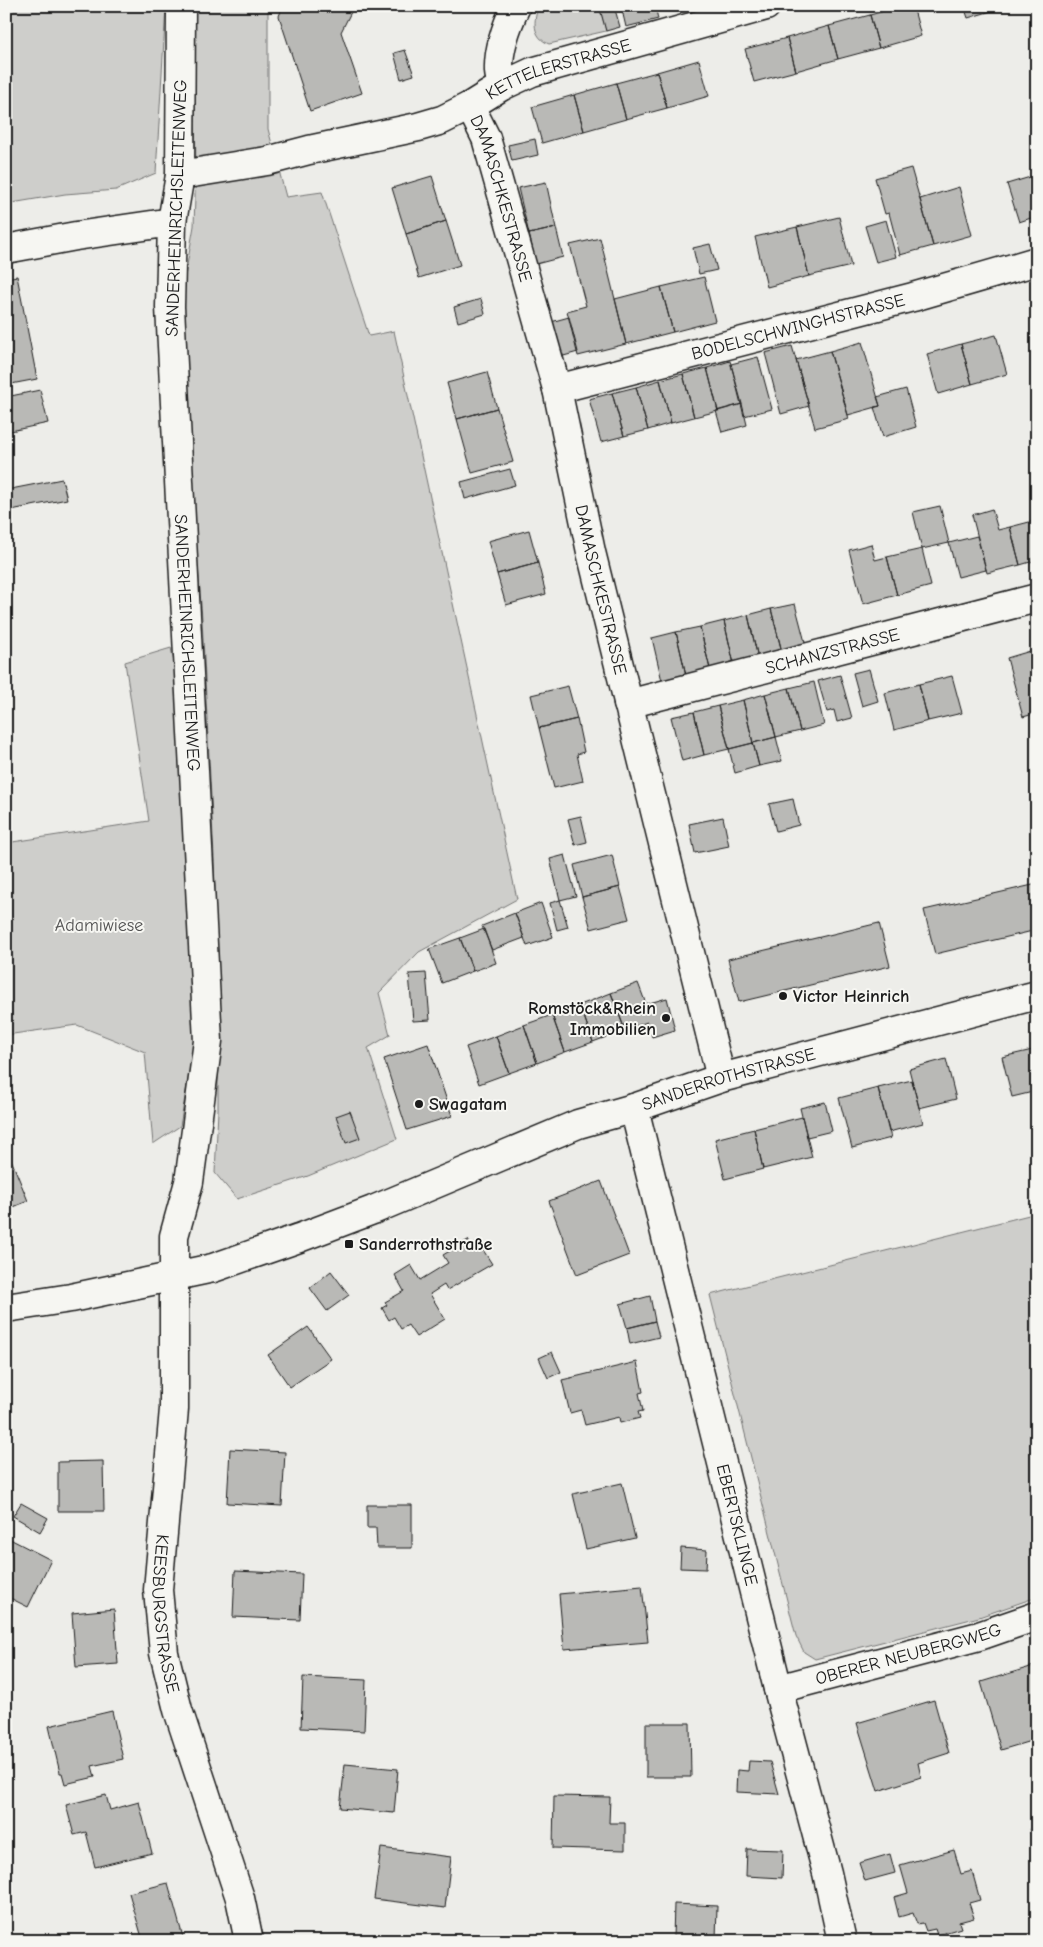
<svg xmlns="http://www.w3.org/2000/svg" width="1043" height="1947" font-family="'Comic Neue',sans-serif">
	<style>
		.green { fill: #cececb; stroke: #757574 }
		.building { fill: #b9b9b6; stroke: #1c1c1c }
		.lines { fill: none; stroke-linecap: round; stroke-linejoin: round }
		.street-casing { stroke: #1c1c1c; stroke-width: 31 }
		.secondary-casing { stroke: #1c1c1c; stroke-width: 31 }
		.street { stroke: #f6f6f2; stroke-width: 28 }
		.secondary { stroke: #f6f6f2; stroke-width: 28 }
		.poi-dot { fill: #1c1c1c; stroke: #f6f6f2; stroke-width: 2 }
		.labels { text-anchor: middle; stroke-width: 4; stroke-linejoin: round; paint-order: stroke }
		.street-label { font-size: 18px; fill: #1c1c1c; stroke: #f6f6f2 }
		.park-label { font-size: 18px; fill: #515151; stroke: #f6f6f2 }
		.poi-label { font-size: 18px; font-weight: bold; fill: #1c1c1c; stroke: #f6f6f2; text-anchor: start }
	</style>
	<rect width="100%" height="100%" fill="#edede9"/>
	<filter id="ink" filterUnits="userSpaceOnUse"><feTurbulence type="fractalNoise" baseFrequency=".02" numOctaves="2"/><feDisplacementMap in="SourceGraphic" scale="10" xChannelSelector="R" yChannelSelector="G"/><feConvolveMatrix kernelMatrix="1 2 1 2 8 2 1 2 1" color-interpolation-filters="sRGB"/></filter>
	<g filter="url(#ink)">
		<path class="green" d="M6,6H166L156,173L116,190L65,194L6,204Z
			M193,6H268V129L286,197L322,192L369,336L394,331L517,899L419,952L379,993L390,1035L368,1048L397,1139L308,1176L237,1199L215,1173L218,1111V995L214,856L202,618L179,310L194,226L196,167Z
			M539,6H608L600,9L606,31L549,44C532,37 533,20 539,6Z
			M171,648L182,700L195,1038L180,1126L153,1144L145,1052L77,1025L6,1035V843L149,821L125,662Z
			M1037,1213V1597L979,1617L815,1659L804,1652L796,1636L710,1295Z"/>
		<path class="building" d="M283,6H354L341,32L362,93L310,111L279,16Z
			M608,6H614L620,27L606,31L600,9Z
			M621,6H655L658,19L626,27Z
			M902,6H913L921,36L879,48L870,15Z
			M964,6H1008L968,18Z
			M870,15L879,48L838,59L829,26Z
			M829,26L838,59L796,71L787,38Z
			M787,38L796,71L754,82L745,49Z
			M405,50L414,75L401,79L394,53Z
			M699,60L709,96L667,108L657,72Z
			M657,72L667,108L626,119L616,83Z
			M616,83L626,119L584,131L574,95Z
			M574,95L584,131L542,143L532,107Z
			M535,139L538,155L512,161L508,145Z
			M911,168L933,246L900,255L889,213L885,214L875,178Z
			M1037,175V216L1019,222L1007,184Z
			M432,176L446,221L406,234L392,188Z
			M546,182L556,228L529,234L518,188Z
			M959,187L972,235L933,246L920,199Z
			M839,217L851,266L809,276L797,227Z
			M886,220L896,257L876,262L865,226Z
			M446,221L460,265L419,278L406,234Z
			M797,227L809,276L767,287L755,237Z
			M556,228L563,257L536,264L529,234Z
			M600,238L626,344L578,356L567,311L586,306L570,245Z
			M710,244L717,270L699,274L693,248Z
			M17,276L37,379L6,385V278Z
			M704,277L715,321L673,332L661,287Z
			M661,287L673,332L626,344L615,299Z
			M481,299L485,314L458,322L454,307Z
			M569,317L578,352L560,357L551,322Z
			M996,335L1007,374L972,384L961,344Z
			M862,342L880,406L848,415L830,351Z
			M961,344L972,384L938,394L927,354Z
			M792,346L809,406L781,414L765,353Z
			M830,351L849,419L815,428L796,360Z
			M758,357L772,409L744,416L731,364Z
			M730,361L742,404L718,411L707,368Z
			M707,368L718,411L694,417L683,374Z
			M487,372L497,408L457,419L447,383Z
			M683,374L694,417L671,423L660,380Z
			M660,380L671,423L648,430L636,387Z
			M636,387L648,430L624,436L612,393Z
			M906,389L916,427L883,437L874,407L880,406L877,397Z
			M40,390L48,423L6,432V397Z
			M612,393L624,436L601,442L589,399Z
			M742,404L747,425L722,432L716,411Z
			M497,408L513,462L472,473L457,419Z
			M510,469L515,485L465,499L461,482Z
			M62,479L67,499L6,511V490Z
			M940,506L949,543L922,549L913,512Z
			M992,509L998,530L1010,527L1020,565L987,573L972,515Z
			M1037,520V560L1020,565L1010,527Z
			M529,530L538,563L497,574L488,541Z
			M977,536L986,570L958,577L949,543Z
			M871,544L875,560L887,557L897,595L863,604L849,550Z
			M922,549L931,586L897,595L887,557Z
			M538,563L546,594L506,605L497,574Z
			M795,604L806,646L782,652L771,609Z
			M771,609L782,652L758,658L748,615Z
			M748,615L758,658L734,664L724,621Z
			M724,621L734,664L710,669L700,627Z
			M700,627L710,669L686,675L676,632Z
			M676,632L686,675L662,681L652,638Z
			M1037,649V713L1023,717L1007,658Z
			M869,669L878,701L862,706L853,673Z
			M840,675L852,718L837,722L834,710L827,712L818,681Z
			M952,676L962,713L928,721L919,684Z
			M814,682L824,725L800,731L789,688Z
			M919,684L928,721L894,730L885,693Z
			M568,686L577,719L539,728L531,695Z
			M789,688L800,731L776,737L765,694Z
			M765,694L776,737L753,743L743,700Z
			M743,700L753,743L729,749L718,706Z
			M718,706L729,749L704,755L694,712Z
			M694,712L704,755L682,761L671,717Z
			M577,719L584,752L577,754L583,781L554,788L539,728Z
			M776,737L782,761L759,766L753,743Z
			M753,743L759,766L735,773L729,749Z
			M793,799L799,825L776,831L769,804Z
			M581,816L587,842L575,845L568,819Z
			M723,817L729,846L695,853L689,824Z
			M565,855L576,896L560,900L550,859Z
			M612,855L620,887L582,897L574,865Z
			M1037,884V930L935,954L924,910Z
			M620,887L629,919L591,929L582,897Z
			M560,900L568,927L557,930L550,903Z
			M541,903L553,937L527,946L515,913Z
			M515,913L524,938L492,950L482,926Z
			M879,923L890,966L739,1002L728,959Z
			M484,929L496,963L473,971L460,938Z
			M460,938L473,971L442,983L429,949Z
			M426,973L430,1020L413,1021L409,974Z
			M638,983L646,1004L667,998L675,1030L652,1037L647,1022L625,1030L611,993Z
			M611,993L625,1030L593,1042L580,1005Z
			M580,1005L593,1042L565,1052L552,1015Z
			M552,1015L565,1052L537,1063L524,1025Z
			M524,1025L537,1063L509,1073L496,1036Z
			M496,1036L509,1073L479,1084L466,1047Z
			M428,1044L452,1116L407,1130L384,1059Z
			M1037,1049V1091L1012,1097L1002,1057Z
			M946,1059L956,1099L919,1108L909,1069Z
			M912,1080L923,1123L889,1132L878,1088Z
			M878,1088L891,1138L852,1148L839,1098Z
			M825,1102L832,1131L807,1137L800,1108Z
			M350,1111L360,1138L346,1143L336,1116Z
			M802,1117L812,1157L763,1169L754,1129Z
			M754,1129L763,1169L725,1179L715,1139Z
			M6,1147L28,1201L6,1210Z
			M601,1181L629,1255L577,1275L549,1201Z
			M468,1240L471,1246L478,1242L492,1264L447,1290L444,1285L430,1294L445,1319L416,1337L408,1325L401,1329L394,1317L389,1320L382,1308L387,1305L385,1302L404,1291L395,1275L411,1265L420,1280L448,1263L443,1255Z
			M331,1271L349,1295L327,1311L310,1288Z
			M650,1296L655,1321L627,1328L620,1304Z
			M655,1321L659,1337L630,1344L627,1328Z
			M308,1327L331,1359L290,1387L268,1355Z
			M552,1352L561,1372L548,1378L539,1358Z
			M637,1362L643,1392L639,1393L643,1411L638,1412L640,1418L620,1423L619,1417L585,1425L581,1410L570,1413L562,1380Z
			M230,1449L285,1452L282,1506L227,1503Z
			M103,1461L104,1511H58V1462Z
			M622,1483L635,1538L586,1549L573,1494Z
			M21,1503L48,1518L40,1532L13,1516Z
			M367,1505H412V1548H377L376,1528H367Z
			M6,1537L51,1560L28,1607L6,1596Z
			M681,1548L707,1550L706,1569L680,1568Z
			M235,1571L302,1574L300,1620L233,1617Z
			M642,1586L648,1642L564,1649L559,1594Z
			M114,1609L118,1664L76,1667L72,1613Z
			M1037,1665V1723L1030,1725L1034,1740L1001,1750L981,1682Z
			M303,1677L366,1680L364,1731L301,1728Z
			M934,1700L949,1753L918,1763L921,1777L878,1791L857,1723Z
			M112,1711L123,1759L92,1766L95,1777L65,1784L62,1773H60L49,1726Z
			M646,1723H690L691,1777H646Z
			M749,1761L770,1762L779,1794L736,1792L737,1770L748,1771Z
			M345,1764L398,1769L394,1813L340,1808Z
			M106,1795L110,1810L139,1802L152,1853L95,1867L86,1832L74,1835L66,1805Z
			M554,1796L610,1797L609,1823H625V1850L553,1848Z
			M1037,1826V1853L1029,1829Z
			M381,1848L451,1857L445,1908L374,1899Z
			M747,1849L783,1850L782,1878L746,1876Z
			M954,1850L961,1874L972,1871L980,1900L969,1903L974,1918L959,1922L961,1928L937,1935L935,1929L926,1931L923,1923L917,1924L913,1913L899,1917L894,1897L908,1893L900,1865Z
			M890,1854L895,1873L865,1881L859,1863Z
			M168,1883L184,1941H143L129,1893Z
			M674,1904L717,1906L716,1939L673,1938Z"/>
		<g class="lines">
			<g class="street-casing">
				<g id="street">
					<path id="s1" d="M181,6L180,175L172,222L170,307L208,1041L189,1182L174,1236V1409L158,1590L164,1653L178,1710L240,1898L249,1941"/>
					<path d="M502,86C501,81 499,75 499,71C498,49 507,25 516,6"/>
					<path id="s2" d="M470,106L486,138L557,389L591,552L721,1078"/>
					<path id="s3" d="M180,175L267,161L309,150L418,127L442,120L470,106L502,86L532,72L766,6"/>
					<path d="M6,249L76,236L172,222"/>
					<path id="s4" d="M557,389L913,297L1037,261"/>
					<path id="s5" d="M628,704L1037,598"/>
					<path id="s6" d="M634,1108L721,1078L1037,995"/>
					<path id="s7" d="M778,1689L979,1636L1037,1616"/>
				</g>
			</g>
			<g class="secondary-casing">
				<g id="secondary">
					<path id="s8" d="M6,1308L71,1298L213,1268L299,1238L373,1210L578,1124L634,1108L778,1689L827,1873L842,1941"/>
				</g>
			</g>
			<use href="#street" class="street"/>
			<use href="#secondary" class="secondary"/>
		</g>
	</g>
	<g class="poi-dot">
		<circle cx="783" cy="996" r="5"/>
		<circle cx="666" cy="1018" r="5"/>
		<circle cx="419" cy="1104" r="5"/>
		<rect x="344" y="1239" width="10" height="10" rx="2.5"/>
	</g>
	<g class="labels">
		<g class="street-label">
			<text dy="6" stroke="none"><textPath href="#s3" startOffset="396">KETTELERSTRASSE</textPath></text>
			<text dy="6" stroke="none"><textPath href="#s2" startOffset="98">DAMASCHKESTRASSE</textPath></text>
			<text transform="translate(176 208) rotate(-88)" y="6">SANDERHEINRICHSLEITENWEG</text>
			<text dy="6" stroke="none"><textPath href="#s4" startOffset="249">BODELSCHWINGHSTRASSE</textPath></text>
			<text dy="6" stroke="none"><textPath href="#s2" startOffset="502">DAMASCHKESTRASSE</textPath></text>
			<text dy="6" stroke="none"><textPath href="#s1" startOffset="638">SANDERHEINRICHSLEITENWEG</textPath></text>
			<text dy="6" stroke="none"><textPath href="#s5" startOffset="211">SCHANZSTRASSE</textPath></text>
			<text dy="6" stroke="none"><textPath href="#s6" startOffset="99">SANDERROTHSTRASSE</textPath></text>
			<text dy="6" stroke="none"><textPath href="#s8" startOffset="1091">EBERTSKLINGE</textPath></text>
			<text dy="6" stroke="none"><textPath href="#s1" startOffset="1614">KEESBURGSTRASSE</textPath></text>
			<text dy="6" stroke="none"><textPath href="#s7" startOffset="135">OBERER NEUBERGWEG</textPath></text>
		</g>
		<g class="park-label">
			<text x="99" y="931">Adamiwiese</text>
		</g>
		<g class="poi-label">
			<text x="793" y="1002">Victor Heinrich</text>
			<text x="656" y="1014" text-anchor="end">Romstöck&amp;Rhein<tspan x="656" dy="21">Immobilien</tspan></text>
			<text x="429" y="1110">Swagatam</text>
			<text x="359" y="1250">Sanderrothstraße</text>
		</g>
	</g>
	<rect width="1043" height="1947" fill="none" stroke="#f6f6f2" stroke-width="25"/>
	<rect x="12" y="12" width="1018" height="1922" fill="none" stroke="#1c1c1c" stroke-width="2" filter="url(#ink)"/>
</svg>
